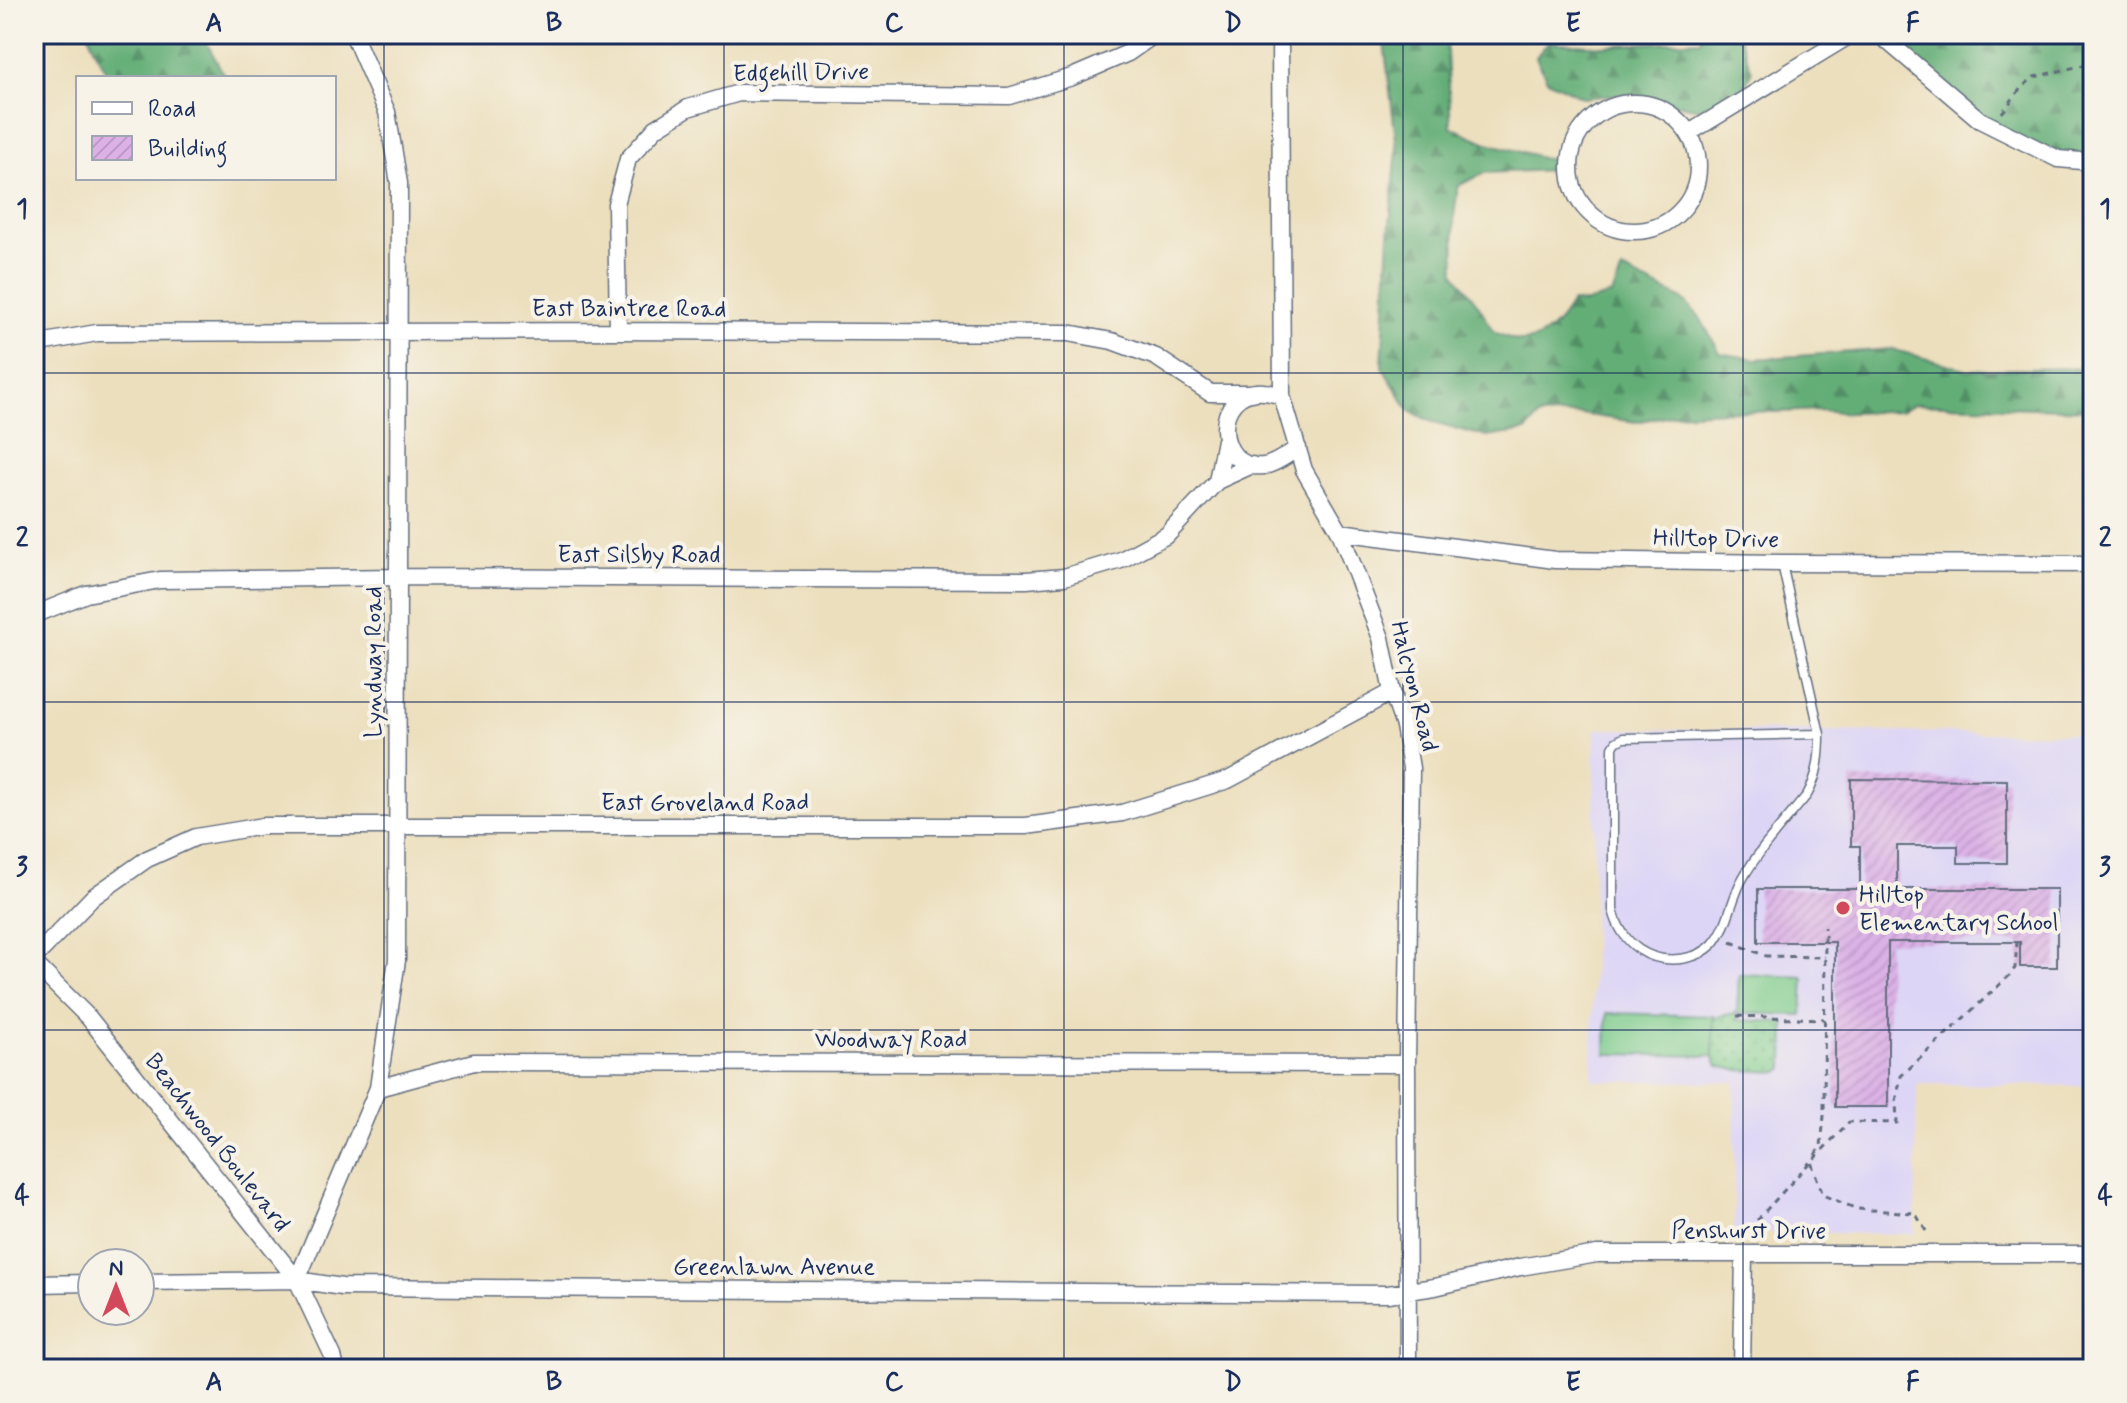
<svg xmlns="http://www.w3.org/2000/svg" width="2127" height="1403" font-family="Mynerve,sans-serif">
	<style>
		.built { fill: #ddd5f6 }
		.grass { fill: #7aca8b; stroke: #4a7c74; stroke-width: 2 }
		.forest { fill: url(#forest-firs); stroke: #3f6e6a; stroke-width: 2 }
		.park { fill: url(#park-dots); stroke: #4a7c74; stroke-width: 2 }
		.building { fill: url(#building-hatch) }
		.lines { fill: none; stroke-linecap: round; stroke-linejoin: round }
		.lane-casing { stroke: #646d7f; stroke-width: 11 }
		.street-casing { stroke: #646d7f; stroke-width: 19 }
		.path { stroke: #646d7f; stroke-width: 3; stroke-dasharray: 6 6; stroke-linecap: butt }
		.lane { stroke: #fff; stroke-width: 8 }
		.street { stroke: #fff; stroke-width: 16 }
		.grid { fill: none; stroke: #1b2f5e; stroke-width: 2; stroke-opacity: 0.55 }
		.poi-dot { fill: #d1495b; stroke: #f7f3e8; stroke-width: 3 }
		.labels { text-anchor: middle; stroke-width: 8; stroke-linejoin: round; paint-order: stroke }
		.street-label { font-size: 24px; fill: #1b2f5e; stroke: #f7f3e8 }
		.poi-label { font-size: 24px; fill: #1b2f5e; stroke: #f7f3e8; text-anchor: start }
		.neatline { fill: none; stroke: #1b2f5e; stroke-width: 3 }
		.grid-label { font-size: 26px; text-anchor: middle; font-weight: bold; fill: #1b2f5e }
	</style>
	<defs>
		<pattern id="forest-firs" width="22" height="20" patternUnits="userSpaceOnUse" patternTransform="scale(2)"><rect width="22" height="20" fill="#63ae77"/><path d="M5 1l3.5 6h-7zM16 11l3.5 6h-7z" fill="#518e65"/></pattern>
		<pattern id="park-dots" width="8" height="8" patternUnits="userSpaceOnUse" patternTransform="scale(2)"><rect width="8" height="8" fill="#7aca8b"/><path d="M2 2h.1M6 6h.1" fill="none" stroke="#63a475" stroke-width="1.8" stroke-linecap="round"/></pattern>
		<pattern id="building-hatch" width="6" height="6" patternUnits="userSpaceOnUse" patternTransform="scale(2)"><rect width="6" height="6" fill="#dcb2e6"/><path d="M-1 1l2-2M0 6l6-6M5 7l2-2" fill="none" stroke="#bc99c8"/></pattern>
	</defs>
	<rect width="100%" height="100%" fill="#f7f3e8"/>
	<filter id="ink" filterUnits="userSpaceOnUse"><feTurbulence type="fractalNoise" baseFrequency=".0125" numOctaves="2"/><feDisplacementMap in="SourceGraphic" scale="16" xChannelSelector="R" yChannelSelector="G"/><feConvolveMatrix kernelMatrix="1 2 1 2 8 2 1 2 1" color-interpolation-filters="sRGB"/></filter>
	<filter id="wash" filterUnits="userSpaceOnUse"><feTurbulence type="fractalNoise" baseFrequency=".006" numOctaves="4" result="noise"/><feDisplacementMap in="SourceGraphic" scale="32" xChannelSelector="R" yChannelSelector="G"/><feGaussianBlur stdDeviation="1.8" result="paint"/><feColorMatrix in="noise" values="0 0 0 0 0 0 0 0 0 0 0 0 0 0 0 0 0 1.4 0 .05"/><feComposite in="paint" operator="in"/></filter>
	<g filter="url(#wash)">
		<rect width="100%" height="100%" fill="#ecdfbd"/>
		<path class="built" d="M1595,729L2093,734V1086L1917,1084L1915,1234L1734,1232L1735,1082L1592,1081Z"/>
		<path class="grass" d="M1739,974L1804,977L1802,1015L1737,1013Z
			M1607,1013L1714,1016L1713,1056L1606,1054Z"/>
		<path class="forest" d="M89,34H202L223,73L227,78H110L93,47Z
			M1383,34H1446L1451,127L1487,143L1553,160L1554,170L1484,173L1458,186L1454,217L1455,273L1479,306L1494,332C1502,335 1512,340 1520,341C1544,343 1562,320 1572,302L1584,303L1612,295L1622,270L1681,298L1699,316L1720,353L1755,359L1891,349L1969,370L2089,368L2093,366V410L1915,404L1900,411L1851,413L1821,410L1778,412L1724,411L1675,414L1636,422L1580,414L1539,416L1526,431L1487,437L1430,421L1410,411L1382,367L1389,235L1397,148Z
			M1703,34H1734L1740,39L1752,71L1740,95L1700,109L1624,94L1584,98L1547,80L1536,57L1548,42L1602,46L1700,40Z
			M1879,34H2093V162L2058,159L1980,120Z"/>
		<path class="park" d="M1737,1013V1020L1785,1022L1784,1068L1779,1072L1736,1070L1718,1066L1713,1056V1020L1720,1016Z"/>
		<g id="blocks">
			<path class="building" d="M1851,779L2007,780V863H1958V846H1897V889H2057V967H2020V942H1888V1107H1835V942H1758V889H1860V846H1851Z"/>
		</g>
	</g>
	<g filter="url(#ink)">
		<use href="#blocks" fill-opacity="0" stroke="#646d7f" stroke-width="2"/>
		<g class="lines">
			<g class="lane-casing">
				<path id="lane" d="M1782,564L1820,734C1820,756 1818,776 1807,795C1785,822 1761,847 1743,878C1731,899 1729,926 1713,944C1705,952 1697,956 1686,958C1650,965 1622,945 1613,910V747L1616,742L1623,738L1820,734"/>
			</g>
			<g class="street-casing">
				<path id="street" d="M1280,34L1282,396L1304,470L1340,532L1381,638L1392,692L1404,726L1411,768L1407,1064L1408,1369
					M1879,34L1980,120L2058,159L2093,162
					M1570 167a64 64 0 1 1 128 0a64 64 0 1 1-128 0Z
					M1689,133L1852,34
					M618,331L616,204L628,159L656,128L688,108L739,93L1009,96L1072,77L1128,53L1155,34
					M34,344L97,333L618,331L1068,333L1112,341L1156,357L1210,393H1252
					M1282,396C1276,395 1270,392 1264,392C1210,388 1214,472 1264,466C1276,464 1288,454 1298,448
					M1217,481L1225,440
					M1340,532L1555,560L1782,563L2093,564
					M34,615L86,594L160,580L397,577L1026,580L1064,577L1121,560L1167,535L1217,481L1252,465
					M34,958L93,897L147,859L196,837L263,826H1026L1122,813L1228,780L1392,692
					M34,963L89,1018L297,1280L333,1356L336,1369
					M378,1088L474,1062L1407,1064
					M297,1280L378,1088L397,960L399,183L387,112L353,34
					M140,1282L297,1280L342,1287L1388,1294L1435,1287L1520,1267L1597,1254H2093
					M34,1284L92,1283
					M1742,1369L1744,1254"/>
			</g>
			<path class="path" d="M2002,113L2021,88L2034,77L2093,63
				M1731,942L1766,956L1825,957
				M1737,1016L1824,1019
				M1815,1155L1821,1146L1824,1116L1825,927
				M1749,1229L1811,1161
				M1926,1231L1915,1213L1857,1209L1823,1195L1811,1162L1849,1122L1897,1123L1896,1101L1901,1076L2009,976L2015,968L2017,942"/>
			<use href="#lane" class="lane"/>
			<use href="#street" class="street"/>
		</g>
	</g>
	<path class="grid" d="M384,34V1369M724,34V1369M1064,34V1369M1403,34V1369M1743,34V1369M34,373H2093M34,702H2093M34,1030H2093"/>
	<circle class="poi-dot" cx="1843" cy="908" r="8"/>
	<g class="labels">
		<g class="street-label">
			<text transform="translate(801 72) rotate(-1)" y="8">Edgehill Drive</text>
			<text x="629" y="316">East Baintree Road</text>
			<text transform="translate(1716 538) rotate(1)" y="8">Hilltop Drive</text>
			<text x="639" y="562">East Silsby Road</text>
			<text transform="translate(373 662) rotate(-90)" y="8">Lyndway Road</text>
			<text transform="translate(1415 686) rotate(76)" y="8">Halcyon Road</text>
			<text x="705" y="810">East Groveland Road</text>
			<text x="891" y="1047">Woodway Road</text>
			<text transform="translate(218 1142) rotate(52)" y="8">Beachwood Boulevard</text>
			<text x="1749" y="1238">Penshurst Drive</text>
			<text x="774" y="1274">Greenlawn Avenue</text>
		</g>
		<g class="poi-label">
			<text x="1859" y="902">Hilltop<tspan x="1859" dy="28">Elementary School</tspan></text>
		</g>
	</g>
	<rect width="2127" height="1403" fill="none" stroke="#f7f3e8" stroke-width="88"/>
	<rect x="76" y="76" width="260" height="104" fill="#f7f3e8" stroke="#9fa5b1" stroke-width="2"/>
	<rect x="92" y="102" width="40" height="12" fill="#ffffff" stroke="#9fa5b1" stroke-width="2"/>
	<text x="148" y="116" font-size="24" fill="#1b2f5e">Road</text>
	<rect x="92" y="136" width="40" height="24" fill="url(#building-hatch)" stroke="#9fa5b1" stroke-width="2"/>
	<text x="148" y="156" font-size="24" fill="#1b2f5e">Building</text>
	<g transform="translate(116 1287)"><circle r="38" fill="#f7f3e8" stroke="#9fa5b1" stroke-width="2"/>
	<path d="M0-6L14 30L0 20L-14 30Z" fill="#d1495b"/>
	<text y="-12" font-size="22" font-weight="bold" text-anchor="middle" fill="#1b2f5e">N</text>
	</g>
	<rect x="44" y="44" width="2039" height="1315" class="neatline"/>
	<g class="grid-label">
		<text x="214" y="31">A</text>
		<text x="554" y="31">B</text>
		<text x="894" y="31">C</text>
		<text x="1233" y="31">D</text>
		<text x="1573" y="31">E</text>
		<text x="1913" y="31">F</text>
		<text x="22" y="217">1</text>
		<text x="2105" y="217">1</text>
		<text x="22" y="546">2</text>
		<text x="2105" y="546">2</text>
		<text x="22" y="875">3</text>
		<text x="2105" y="875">3</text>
		<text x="22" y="1204">4</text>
		<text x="2105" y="1204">4</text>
		<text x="214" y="1390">A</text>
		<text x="554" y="1390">B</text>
		<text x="894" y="1390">C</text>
		<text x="1233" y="1390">D</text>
		<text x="1573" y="1390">E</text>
		<text x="1913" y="1390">F</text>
	</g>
</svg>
